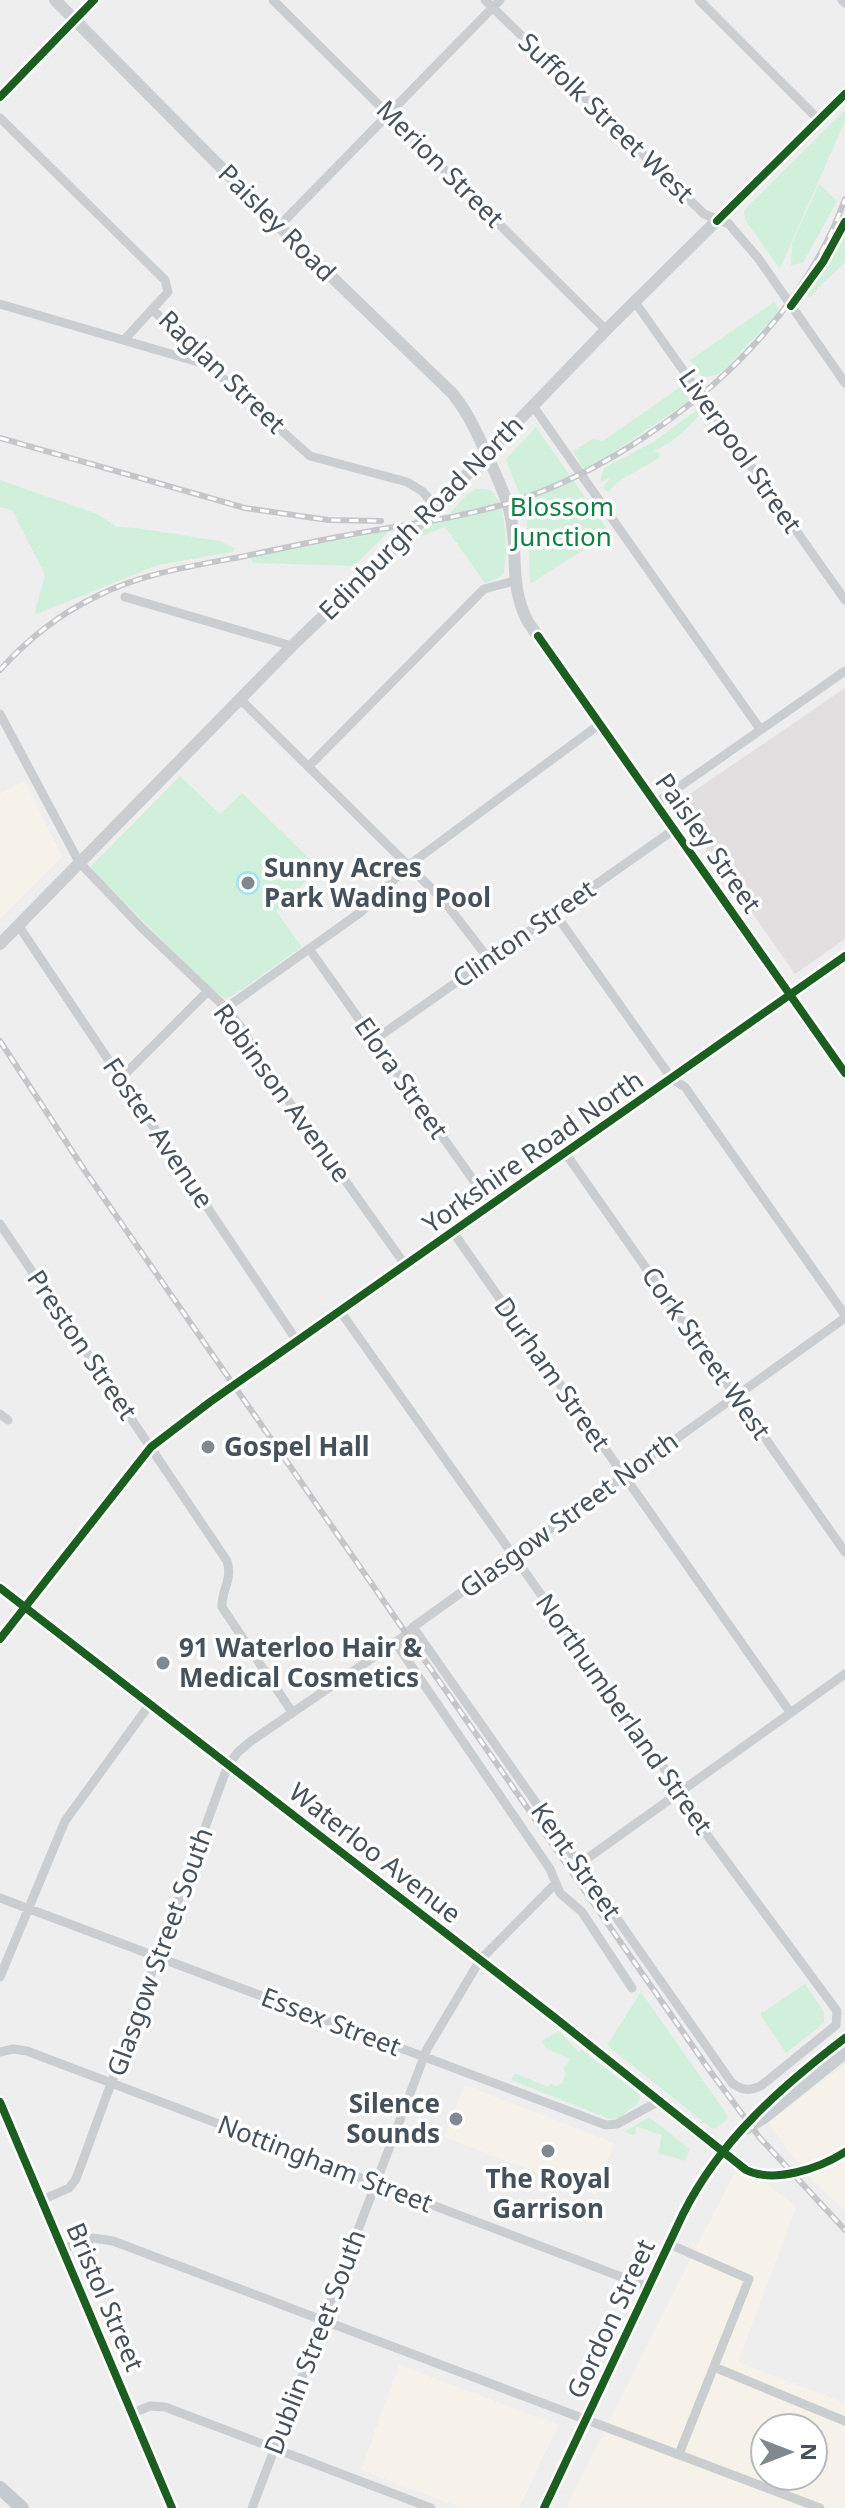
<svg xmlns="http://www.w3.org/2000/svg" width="845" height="2508" font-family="'Noto Sans',sans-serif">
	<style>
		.commercial { fill: #f7f2e9; fill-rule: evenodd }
		.education { fill: #e1dfe0 }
		.green { fill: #d1f0db }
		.water { fill: #a4e3ef }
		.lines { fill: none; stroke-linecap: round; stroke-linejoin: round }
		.minor { stroke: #caced0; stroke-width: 9 }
		.tertiary { stroke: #caced0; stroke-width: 11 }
		.secondary { stroke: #caced1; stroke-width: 12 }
		.primary { stroke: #c5cace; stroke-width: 14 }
		.rail-casing { stroke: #c4c6c9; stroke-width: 6 }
		.rail { stroke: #fff; stroke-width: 3; stroke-dasharray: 9; stroke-linecap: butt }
		.cycleway-casing { stroke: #fff; stroke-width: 13 }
		.cycleway { stroke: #1b5e20; stroke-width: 8 }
		.poi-dot { fill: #80898f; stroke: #fff; stroke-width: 3 }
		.labels { text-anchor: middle; stroke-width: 7; stroke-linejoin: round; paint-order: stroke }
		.street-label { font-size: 26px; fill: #45525c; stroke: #fff }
		.park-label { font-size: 26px; fill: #128044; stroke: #fff }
		.poi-label { font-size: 26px; font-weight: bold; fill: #45525c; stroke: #fff; text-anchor: start }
	</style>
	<rect width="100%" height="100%" fill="#efeeee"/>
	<path class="commercial" d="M25,781L62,857L0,919V793Z
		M845,2065V2211L811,2179L767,2122Z
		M465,2085L614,2143L596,2195L444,2137Z
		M739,2163L796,2207L738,2362L845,2403V2508H566ZM765,2428H813V2476H765Z
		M399,2365L558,2425L519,2508H463L361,2470Z"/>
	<path class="education" d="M845,688V939L795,974L675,804Z"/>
	<path class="green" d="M845,110V121L780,269L745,220L744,210Z
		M819,184L837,201L803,263L791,265L792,243Z
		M845,217V262C834,274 821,283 811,297L807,296L805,291L834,249Z
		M774,302L780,311L720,374L702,378L690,360Z
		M686,383L695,397L607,457L583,469L573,451L593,439L603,441Z
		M697,410L701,413C688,428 672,444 654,451L659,453V458L617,482L609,492L605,491L603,487L610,478L600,482L604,468L653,442Z
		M536,427L610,533L530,584L528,532L524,506L506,459Z
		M0,480L97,514L117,527L137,528L220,541L234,548L233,552L158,565L34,615L45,575L12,510L0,507Z
		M477,489C480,489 487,489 490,490C508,500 507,556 504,573L497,579L485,583L445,527L414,539L432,523L444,520L468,493Z
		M389,531L354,566L253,563L251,557Z
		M180,776L220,814L242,793L319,868L276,911L302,947L234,995L225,998L213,991L97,875L91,866Z
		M805,1984L824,2012V2023L786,2053L760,2014Z
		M641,1992L726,2113L728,2119L716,2128H711L607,2045Z
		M559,2031L579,2052L581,2049L640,2095L638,2103L619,2118L610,2119L511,2080L515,2073L548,2087L551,2083L555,2086L562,2083L566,2073L563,2069L570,2059L546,2048L541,2041Z
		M649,2117L690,2149L685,2161L658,2153L662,2135L637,2127L634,2135L624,2132Z"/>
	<path class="water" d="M236 883a12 12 0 1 1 24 0a12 12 0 1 1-24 0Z"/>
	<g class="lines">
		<path class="minor" d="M273,0L606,330
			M485,0L704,214L729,224L733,229L758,258L845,383
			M699,0L819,120
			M842,0L845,3
			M0,97L94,0
			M0,118L165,280L168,292L124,340
			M279,226L500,0
			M635,302L845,600
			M0,304L205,364
			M153,310L208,365L310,456L407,482L422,491L436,507
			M533,406L760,729
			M125,597L292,646
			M241,700L444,901L488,958
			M0,714L79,862L142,928L226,1008L246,1034L255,1054L406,1266
			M309,766L484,589L514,581
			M656,803L845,671
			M554,912L672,1079L685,1087L845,1315
			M18,925L297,1341
			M310,950L491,1205
			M226,1008L361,912L409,865L600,724
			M374,1040L675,829
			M122,1077L207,992
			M566,1154L845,1552
			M0,1224L227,1561C233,1580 221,1590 222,1607L292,1712
			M453,1232L790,1712
			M340,1311L681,1792L682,1801L837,2011L836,2025L762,2085C751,2091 743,2091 732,2083L413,1627
			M0,1414L8,1420
			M0,1639L151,1447L210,1402L845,956
			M395,1642L550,1869L560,1893L582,1912L632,1988
			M578,1865L845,1674
			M0,1898L606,2125L617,2124L661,2100
			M0,1977L65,1821L150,1704
			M0,2052L13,2049L27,2051L648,2287
			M0,2102L172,2508
			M723,2153C737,2163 749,2175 767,2177L827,2163L845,2152
			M42,2200L69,2188L76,2179L228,1765L238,1752L251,1741L406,1635L413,1627L845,1318
			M669,2244L749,2279L679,2454
			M63,2249L93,2238L113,2241L820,2508
			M714,2367L845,2421
			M133,2413L150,2406L165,2407L431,2508
			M252,2508L427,2049L480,1960L556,1883"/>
		<path class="tertiary" d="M0,1588L554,2017L723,2153"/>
		<path class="secondary" d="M55,0L279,226L453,394C471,417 480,440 492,466C499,482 508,500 511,518C518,555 509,586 528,622L845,1073
			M0,944L292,646L419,524L606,330L845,94
			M746,2129L764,2118L845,2053
			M544,2508L683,2214C720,2140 781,2087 845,2038"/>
		<path class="primary" d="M0,2488L22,2508"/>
		<g class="rail-casing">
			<path id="rail" d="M0,438L245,508L328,520L381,521
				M0,670C27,640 58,615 95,597C140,574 191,566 240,557C289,547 338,536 388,528C428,522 467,515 506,504C582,481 654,436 714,384C771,333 819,272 845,199
				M0,1041L85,1171L710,2071L760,2138L845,2230"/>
		</g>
		<use href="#rail" class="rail"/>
		<g class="cycleway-casing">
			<path id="cycleway" d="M0,97L94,0
				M717,221L845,94
				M791,306L823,262L845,222
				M538,636L845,1073
				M0,1588L554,2017L746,2170C774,2184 820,2168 845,2152
				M0,1639L151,1447L210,1402L845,956
				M0,2102L172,2508
				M544,2508L683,2214C720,2140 781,2087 845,2038"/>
		</g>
		<use href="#cycleway" class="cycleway"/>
	</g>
	<g class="poi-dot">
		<circle cx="248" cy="883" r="8"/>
		<circle cx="208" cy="1447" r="8"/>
		<circle cx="163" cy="1663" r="8"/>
		<circle cx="456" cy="2119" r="8"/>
		<circle cx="548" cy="2151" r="8"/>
	</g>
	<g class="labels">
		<g class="street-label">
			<text transform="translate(606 118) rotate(44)" y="9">Suffolk Street West</text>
			<text transform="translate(440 164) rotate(45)" y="9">Merion Street</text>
			<text transform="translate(277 223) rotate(45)" y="9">Paisley Road</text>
			<text transform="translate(222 372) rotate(44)" y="9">Raglan Street</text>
			<text transform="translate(740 451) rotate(55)" y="9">Liverpool Street</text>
			<text transform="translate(421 518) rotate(-45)" y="9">Edinburgh Road North</text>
			<text transform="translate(708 843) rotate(55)" y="9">Paisley Street</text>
			<text transform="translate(524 934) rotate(-35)" y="9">Clinton Street</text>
			<text transform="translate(401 1078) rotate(55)" y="9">Elora Street</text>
			<text transform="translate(282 1093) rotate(54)" y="9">Robinson Avenue</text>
			<text transform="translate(158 1133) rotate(56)" y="9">Foster Avenue</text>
			<text transform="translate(533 1152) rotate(-35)" y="9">Yorkshire Road North</text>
			<text transform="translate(82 1345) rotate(56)" y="9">Preston Street</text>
			<text transform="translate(706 1353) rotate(55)" y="9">Cork Street West</text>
			<text transform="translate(552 1374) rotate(55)" y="9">Durham Street</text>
			<text transform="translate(569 1515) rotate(-36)" y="9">Glasgow Street North</text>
			<text transform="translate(624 1714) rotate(55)" y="9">Northumberland Street</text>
			<text transform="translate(375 1853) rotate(38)" y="9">Waterloo Avenue</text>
			<text transform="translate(576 1861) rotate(55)" y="9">Kent Street</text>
			<text transform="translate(160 1952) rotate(-70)" y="9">Glasgow Street South</text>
			<text transform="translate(331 2022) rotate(21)" y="9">Essex Street</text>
			<text transform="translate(325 2164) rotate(21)" y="9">Nottingham Street</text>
			<text transform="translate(105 2297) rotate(67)" y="9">Bristol Street</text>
			<text transform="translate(611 2319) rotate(-65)" y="9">Gordon Street</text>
			<text transform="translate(315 2342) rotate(-69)" y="9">Dublin Street South</text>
		</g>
		<g class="park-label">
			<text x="562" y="516">Blossom<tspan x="562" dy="30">Junction</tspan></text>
		</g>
		<g class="poi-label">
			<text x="264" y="877">Sunny Acres<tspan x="264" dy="30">Park Wading Pool</tspan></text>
			<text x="224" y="1456">Gospel Hall</text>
			<text x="179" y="1657">91 Waterloo Hair &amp;<tspan x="179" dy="30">Medical Cosmetics</tspan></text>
			<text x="440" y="2113" text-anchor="end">Silence<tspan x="440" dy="30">Sounds</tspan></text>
			<text x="548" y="2188" text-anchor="middle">The Royal<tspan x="548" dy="30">Garrison</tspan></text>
		</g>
	</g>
	<g transform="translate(789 2452) rotate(90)"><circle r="38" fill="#ffffff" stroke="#b5babe" stroke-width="2"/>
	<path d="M0-6L14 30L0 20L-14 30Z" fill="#80898f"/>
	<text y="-12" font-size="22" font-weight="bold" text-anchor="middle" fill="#45525c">N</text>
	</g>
</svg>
